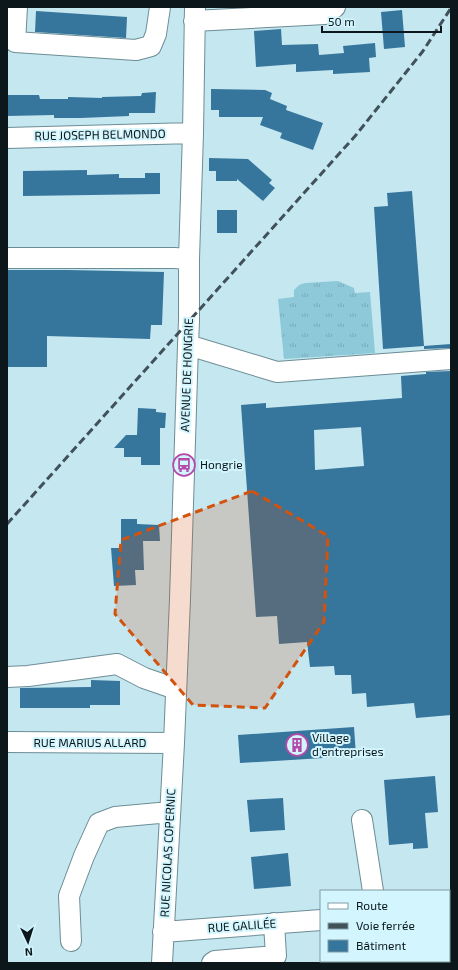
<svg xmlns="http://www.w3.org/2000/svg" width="458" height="970" font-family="'Exo 2',sans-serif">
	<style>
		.grass { fill: url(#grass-tufts) }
		.building { fill: #36759c; fill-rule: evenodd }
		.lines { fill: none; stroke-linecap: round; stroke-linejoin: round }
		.minor-casing { stroke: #6d8d96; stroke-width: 22 }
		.minor { stroke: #fff; stroke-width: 20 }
		.rail { stroke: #405258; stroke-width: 3; stroke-dasharray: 8 4; stroke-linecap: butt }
		.marked { fill: #d2520e; fill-opacity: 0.2; stroke: #d2520e; stroke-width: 3; stroke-dasharray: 8 5; stroke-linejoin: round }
		.labels { text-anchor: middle; stroke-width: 4; stroke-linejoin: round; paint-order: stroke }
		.street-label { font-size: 12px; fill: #0b171b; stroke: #d2f5fe }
		.poi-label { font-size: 12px; fill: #0b171b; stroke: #d2f5fe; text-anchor: start }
	</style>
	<defs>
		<pattern id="grass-tufts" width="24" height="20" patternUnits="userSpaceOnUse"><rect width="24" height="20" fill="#8dc9d8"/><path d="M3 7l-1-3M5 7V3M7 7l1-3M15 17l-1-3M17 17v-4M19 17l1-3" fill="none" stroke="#78acb9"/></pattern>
	</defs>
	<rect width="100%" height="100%" fill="#c5e7f0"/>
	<path class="grass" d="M338,281L354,288L355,293L370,292L375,353L284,359L278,299L294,297V290L299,285L305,283Z"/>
	<path class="building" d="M402,10L405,47L384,49L381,12Z
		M36,11L127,17L126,38L35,32Z
		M281,29L282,45L318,44L319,55L344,53L343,46L375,43L376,57L369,58L370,72L333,74V70L296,72V64L256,67L254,31Z
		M211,89L265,90L272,93L270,99L287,106L286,110L323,123L313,150L280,138L282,133L260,125L263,117H219V110H211Z
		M156,92L155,113H129V116L81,118H54V115L7,116V95H39L40,99H68V97L102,98V97L141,96L142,93Z
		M209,158L248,159L272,180L269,183L275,188L263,201L237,179V181H216V171H209Z
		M87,170V175L119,174V178H145V173H160V194L23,196V171Z
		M412,191L424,346L383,349L374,207L388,206L387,193Z
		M217,210H237V233H217Z
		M7,270H68L164,272L162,325H151L150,339L47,336V367H7Z
		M451,344V348L424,349V346Z
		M451,371V715L416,718L414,703L367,707L366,693L352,694L351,675H335L334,666L310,667L307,642L279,644L277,616L256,617L241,405L266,403V408L402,398L401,376L426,374V372ZM361,427L364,466L315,470L314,430Z
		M138,408L156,409V412L166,413L165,428H160V465H141V457H124V448H114L126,435H137Z
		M121,519H137V524L159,525L160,541H143L144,570H135L136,585L114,586L111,548H121Z
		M91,680L120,681V705H90V708H20V688L91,687Z
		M354,727L356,756L240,763L238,735Z
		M435,776L438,812L425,813L428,848L413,849V843L389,845L384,780Z
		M283,798L285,830L250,832L247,800Z
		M288,853L291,886L254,889L251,857Z"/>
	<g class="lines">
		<g class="minor-casing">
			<path id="minor" d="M17,7L15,42L136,50L151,46L156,34L160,7
				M194,21L325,14L335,7
				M7,138L193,133
				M7,258H174L189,259
				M188,345L277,372L451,359
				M7,677L28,676L117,664L144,678L176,689
				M7,742L174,743
				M362,820L373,891
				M449,911H451
				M163,932L321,920
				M71,941L69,896L84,856L99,823L115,817L170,812
				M354,961L355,963
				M162,963L174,743L180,599L188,345L189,321V259L193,133L195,7
				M212,963L215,961L276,956L274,923"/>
		</g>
		<use href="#minor" class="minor"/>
		<path class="rail" d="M7,524L356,135L423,51L451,8"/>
	</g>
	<path class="marked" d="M252,491L328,536L324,622L265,708L193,705L115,614L121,540Z"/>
	<defs>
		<g id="bus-ring" transform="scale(1.15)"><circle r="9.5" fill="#d2f5fe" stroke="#b449a9" stroke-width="1.5"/><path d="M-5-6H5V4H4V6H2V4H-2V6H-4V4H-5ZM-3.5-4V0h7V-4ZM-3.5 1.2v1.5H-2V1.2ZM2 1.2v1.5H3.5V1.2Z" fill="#b449a9"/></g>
		<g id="building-ring" transform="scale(1.15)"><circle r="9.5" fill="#d2f5fe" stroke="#b449a9" stroke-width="1.5"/><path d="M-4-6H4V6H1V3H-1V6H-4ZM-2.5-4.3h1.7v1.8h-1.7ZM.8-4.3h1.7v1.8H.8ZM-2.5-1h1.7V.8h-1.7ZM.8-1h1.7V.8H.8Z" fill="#b449a9"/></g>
	</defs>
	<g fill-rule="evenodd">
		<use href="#bus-ring" x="184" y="465"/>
		<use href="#building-ring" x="297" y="745"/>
	</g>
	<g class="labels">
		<g class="street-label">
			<text transform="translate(100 135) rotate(-1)" y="4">RUE JOSEPH BELMONDO</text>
			<text transform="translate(187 375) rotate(-88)" y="4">AVENUE DE HONGRIE</text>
			<text x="90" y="747">RUE MARIUS ALLARD</text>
			<text transform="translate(168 853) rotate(-87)" y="4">RUE NICOLAS COPERNIC</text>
			<text transform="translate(242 926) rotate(-4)" y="4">RUE GALILÉE</text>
		</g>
		<g class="poi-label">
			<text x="200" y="469">Hongrie</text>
			<text x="312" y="742">Village<tspan x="312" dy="14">d'entreprises</tspan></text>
		</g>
	</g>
	<rect width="458" height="970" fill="none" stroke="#0b171b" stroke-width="16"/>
	<rect x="320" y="890" width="130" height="72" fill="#d2f5fe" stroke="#829ca3"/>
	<rect x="328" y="903" width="20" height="6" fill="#ffffff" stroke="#829ca3"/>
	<text x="356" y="910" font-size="12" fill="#0b171b">Route</text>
	<rect x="328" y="923" width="20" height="6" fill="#405258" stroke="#829ca3"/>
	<text x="356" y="930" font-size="12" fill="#0b171b">Voie ferrée</text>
	<rect x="328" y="940" width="20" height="12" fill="#36759c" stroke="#829ca3"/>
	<text x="356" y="950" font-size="12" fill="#0b171b">Bâtiment</text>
	<g transform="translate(28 942) rotate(176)" stroke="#d2f5fe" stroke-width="3" paint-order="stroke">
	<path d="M0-3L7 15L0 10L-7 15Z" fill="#0b171b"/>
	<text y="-6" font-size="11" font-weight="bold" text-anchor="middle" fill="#0b171b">N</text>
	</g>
	<path d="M322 26v6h119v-6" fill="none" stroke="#0b171b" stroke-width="2"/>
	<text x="328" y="26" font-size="12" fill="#0b171b" stroke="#d2f5fe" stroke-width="3" paint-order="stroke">50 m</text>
</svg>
